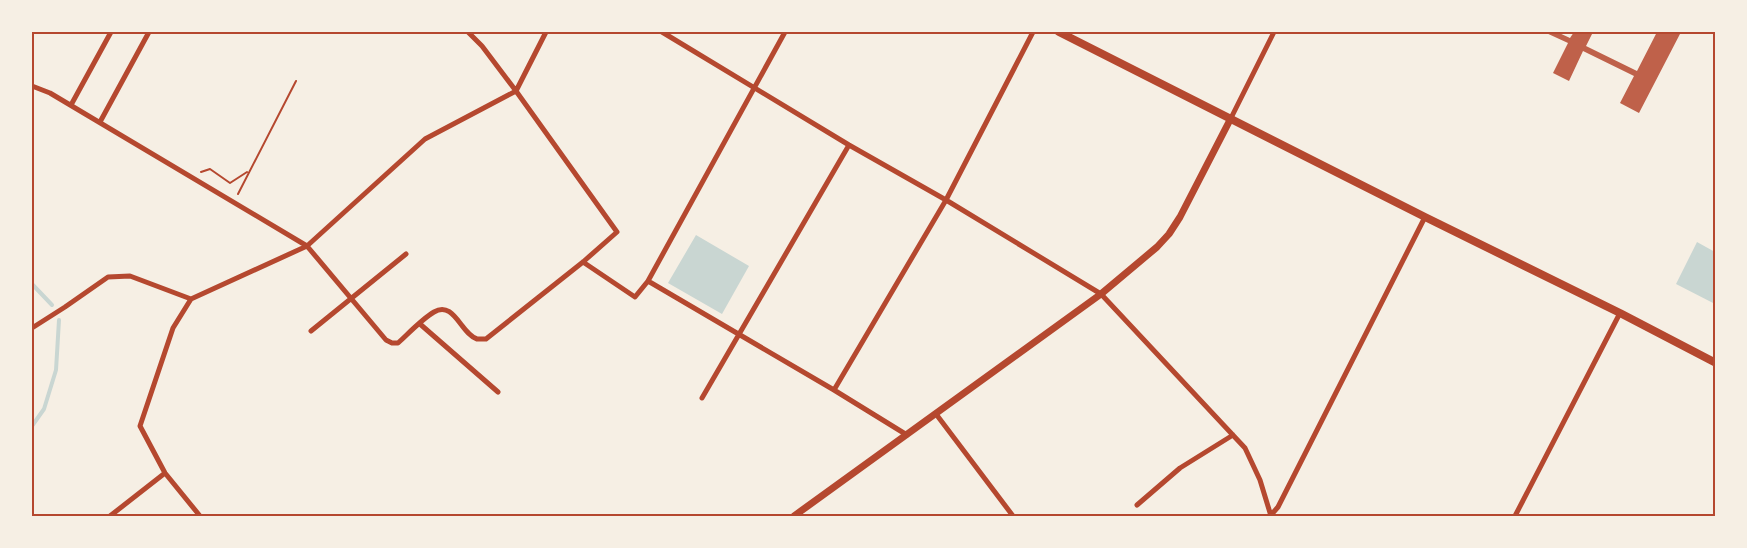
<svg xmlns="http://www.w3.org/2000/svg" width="1747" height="548" font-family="'Asap Condensed',sans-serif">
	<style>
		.water { fill: #c9d6d2 }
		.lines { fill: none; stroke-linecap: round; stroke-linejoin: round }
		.stream { stroke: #c9d6d2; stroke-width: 4 }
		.building { fill: #bf614a }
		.path { stroke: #b5482f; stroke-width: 2 }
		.minor { stroke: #b5482f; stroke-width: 5 }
		.tertiary { stroke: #b5482f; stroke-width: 7 }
		.secondary { stroke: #b5482f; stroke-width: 8 }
		.neatline { fill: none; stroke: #b5482f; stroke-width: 2 }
	</style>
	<rect width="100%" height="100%" fill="#f6efe4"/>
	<path class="water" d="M696,235L749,266L722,314L668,283Z
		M1697,242L1715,252V304L1676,284Z"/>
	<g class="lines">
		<path class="stream" d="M32,284L52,305
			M32,426L44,409L56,370L59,320"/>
	</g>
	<path class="building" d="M1544,32H1557L1570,38L1574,32H1593L1586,46L1637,71L1657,32H1681L1639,113L1620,103L1634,76L1583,51L1569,81L1553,73L1568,43Z"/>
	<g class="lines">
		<path class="path" d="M201,172L210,169L230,183L247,172
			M238,194L296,81"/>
		<path class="minor" d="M662,32L849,145L946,200L1101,294L1245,448L1260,480L1271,516
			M785,32L648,281L834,390L907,435
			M32,86L50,93L307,246L386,340L392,343H398C409,333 422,319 434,312C454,300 461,334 477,339C478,339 486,339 486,339L583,262L617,232L516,91L482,46L468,32
			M71,105L111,32
			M1231,118L1274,32
			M100,122L149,32
			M583,262L635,297L648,281
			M420,324L498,392
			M32,328L65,307L108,277L130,276L191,299
			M311,331L406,254
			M834,390L946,200L1033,32
			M702,398L849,145
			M936,414L1013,516
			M1137,505L1180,468L1233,435
			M1271,515L1278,507L1425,217
			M110,516L165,473
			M200,516L165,473L140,426L173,328L191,299L307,246L425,139L516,91L546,32
			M1515,516L1620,313"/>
		<path class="tertiary" d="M794,516L1101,294L1157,247L1169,234L1180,217L1231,118"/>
		<path class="secondary" d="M1059,32L1425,217L1620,313L1716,363"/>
	</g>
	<rect width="1747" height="548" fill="none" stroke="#f6efe4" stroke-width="66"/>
	<rect x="33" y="33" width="1681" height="482" class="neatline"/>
</svg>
